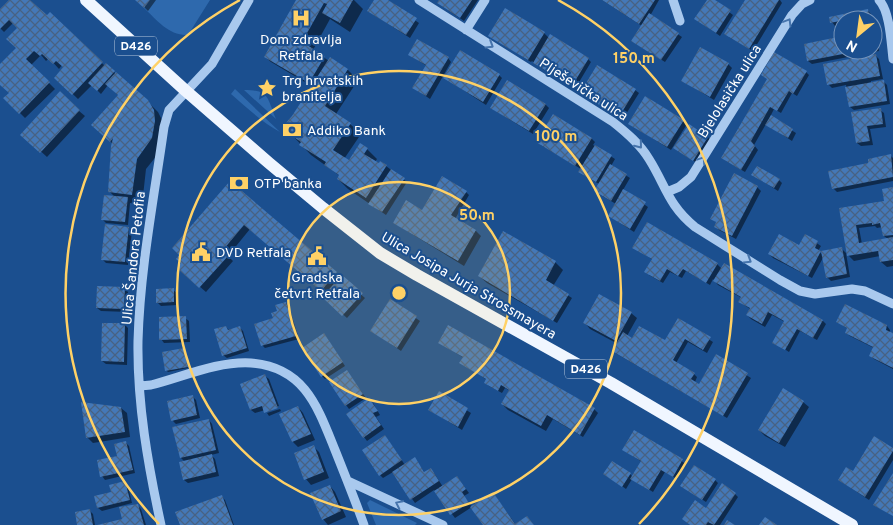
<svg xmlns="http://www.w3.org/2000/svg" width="893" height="525" font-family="Overpass,sans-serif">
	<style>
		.green { fill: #2e69ad }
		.shadow { fill: #0007; fill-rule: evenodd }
		.building { fill: url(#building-cross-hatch) }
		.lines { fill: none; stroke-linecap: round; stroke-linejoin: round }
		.minor { stroke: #a9c9ee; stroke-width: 9 }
		.major { stroke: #f0f6ff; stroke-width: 12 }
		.oneway { stroke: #4674ac }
		.ring { fill: none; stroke: #ffd166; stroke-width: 2.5 }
		.labels { text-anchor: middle; stroke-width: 4; stroke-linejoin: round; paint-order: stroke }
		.shield { fill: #1b4f8f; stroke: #bbcadd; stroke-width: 1 }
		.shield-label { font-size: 12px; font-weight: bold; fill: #fff }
		.poi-label { font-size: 14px; fill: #fff; stroke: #1b4f8f; text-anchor: start }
		.street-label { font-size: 14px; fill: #fff; stroke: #1b4f8f }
		.centre { fill: #ffd166; stroke: #1b4f8f; stroke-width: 2.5 }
		.ring-label { font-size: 15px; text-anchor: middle; font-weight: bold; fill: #ffd166; stroke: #1b4f8f; stroke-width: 4; stroke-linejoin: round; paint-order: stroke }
	</style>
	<defs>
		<pattern id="building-cross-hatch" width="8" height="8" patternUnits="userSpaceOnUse" patternTransform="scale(1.25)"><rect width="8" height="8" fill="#4478b7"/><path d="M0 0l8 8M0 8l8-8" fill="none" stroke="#486282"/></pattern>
	</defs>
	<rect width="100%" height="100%" fill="#1b4f8f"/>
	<path class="green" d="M150,0H210L188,35C169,36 157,20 144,8Z
		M235,89L280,132C262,122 247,108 231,94Z
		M244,90C270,90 267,98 276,119Z
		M370,500L417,523L415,525H376L367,503Z"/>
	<path class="shadow" d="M11,0H29L47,18L50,14L105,66L106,65L147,101L158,112L163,122L162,149L146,169L142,205L130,203L128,225L106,223L102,219L115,197L109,191L113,144L98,130L119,96L108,85L101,94L92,85L78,99L55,77L65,68L62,65L59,69L49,58L46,61L41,55L31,65L55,89L25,118L5,98L10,93L0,83V66L17,48L19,28L13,23L4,32L0,28V11Z
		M137,0H156L148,11Z
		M298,0H354L363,9L350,32L330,19L313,50L329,61L330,59L348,70L358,80L336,114L350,124L361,134L344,159L349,162L367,149L377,159L375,162L386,166L407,182L386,215L348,189L338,179L340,176L311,155L289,132L313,87L271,62L265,57Z
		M375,0H385L419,23L410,38L368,11Z
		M440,0H478L464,21L442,6L438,3Z
		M602,0H659L650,16L682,37L665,62L636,44L642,26Z
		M708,0H713L733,15L720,36L696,19Z
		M746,0H780L782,3L753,51L729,37Z
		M868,11L871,14L872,20H843V30L842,24L835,26L832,22Z
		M873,32L876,35L879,51L812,64L808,61L805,45L843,37V50H873Z
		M544,33L549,38L588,59L591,62L575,89L538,66L532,61L531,62L490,36Z
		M409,55L448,58L451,62L430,99L414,88L427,66Z
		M876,56L879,59L883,79L871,81V83L883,81L887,85L890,104L854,110L850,107L846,85L832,88L828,84Z
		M728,64L732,68L714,100L683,81Z
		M806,72L809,75L797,96L792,93L781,113L774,109L770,117L796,133L792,141L766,124L754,145L758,150L745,172L726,161L722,158L768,79Z
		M499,75L502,78L486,105L445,78Z
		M635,90L639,93L623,119L582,93Z
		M545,104L549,108L533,134L491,108Z
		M880,110L884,113L886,127L870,129L873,145L861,146L857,143L853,114Z
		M79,111L85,116L47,157L22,134Z
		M683,121L687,124L671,150L630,124Z
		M708,137L711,141L697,163L678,151Z
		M592,139L595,142L593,145L615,159L611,166L630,178L623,190L648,207L634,232L609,216L616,204L599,194V184L584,175L581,169L541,145Z
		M891,156L893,158V181L837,192L833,188Z
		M753,175L779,180L782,183L778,191Z
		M230,183L365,298L347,318L324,297L326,295L250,229L228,256L233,261L206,292L184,273Z
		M757,187L761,191L736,239L719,230L716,226L717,223L712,218Z
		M893,188V266L887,267L881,262L880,256L854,261L846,253L850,277L831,281L827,277L824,256L812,278L773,258L769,254L800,246L806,236L821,246L818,251L823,255L842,249L848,255L840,209L885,202ZM875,226L877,228L882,227L884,236L888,239L862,244L859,228Z
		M466,192L469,195L455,219L476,231L481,236L464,266L394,223Z
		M128,228L132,231L128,265L106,263L102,259Z
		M504,233L555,262L563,270L553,286L572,298L557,323L487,283L479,276Z
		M634,247L717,264L722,269L724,265L823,321L826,324L817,340L800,331L789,352L774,342L785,322L772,315L765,327L751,319L747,315L750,309L740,302L742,298L718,285L713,279L710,285L686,271L682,278L670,272L663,283L649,275L653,260Z
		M125,288L128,292V312L101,311L97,308Z
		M173,290L177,293V305L161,306L157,302Z
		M391,301L420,321L401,351L372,331Z
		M286,303L289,307L299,339L265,348L262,345L279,312Z
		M631,313L637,318L627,336L633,340L665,342L678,320L713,342L707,353L688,342L676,363L694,374L697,377L695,382L699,385L716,356L751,378L727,418L617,354L614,351L618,344L590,329L585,323Z
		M185,318L189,321L190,342L164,343L161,339Z
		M838,322L887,326L890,330V333L893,334V369L874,359L871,356L874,348L850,336L846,333L848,329Z
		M124,324L128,328L127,365L106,364L102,361Z
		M226,327L230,331L240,328L243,331L249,351L227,358L223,355Z
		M327,338L345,366L325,379L322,376Z
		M440,343L594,409L598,413L583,437L553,419L546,431L508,410L502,404L510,391L505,388L502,393L489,386L486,383L487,380L461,363L464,358Z
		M184,349L188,368L168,372L166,370Z
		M347,372L366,398L349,409L346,405Z
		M265,376L269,379L279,406L255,413L251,410L242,385Z
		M439,393L471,413L462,430L430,410Z
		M192,396L196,400L200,418L176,424L173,421Z
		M803,402L809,407L785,447L765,436L759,430Z
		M373,403L380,415L376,417L384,429L367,441L364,437Z
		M298,407L303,413L315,440L298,447L293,442Z
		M121,408L127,413L130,437L93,443L87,437Z
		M280,409L281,411L269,416L267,413Z
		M209,420L212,424L219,453L211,455L215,459L219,476L188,483L184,480L185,462L181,458Z
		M635,432L686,464L677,479L665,472L653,492L632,479L626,489L605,474H630L633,477L642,462L624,450Z
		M388,440L405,465L415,459L425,473H434L443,487L457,477L469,493L464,496L472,507L493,493L516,525H534H484L472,507L455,518L434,490L415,503L393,472L383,478L380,475Z
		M126,443L129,446L135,473L105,480L102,476L118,457Z
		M314,447L319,452L329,478L311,485L306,479Z
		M893,449V460L869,500L839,480Z
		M715,480L718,483L706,502L686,489Z
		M124,482L128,486L132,503L102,511L98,508Z
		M330,486L335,492L346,517L328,525L323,519Z
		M735,494L738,497L720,525H690L683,519L706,509Z
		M222,497L225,500L234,525H181Z
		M137,505L141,509L146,525H98L123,520Z
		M90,511L93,514L95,525H78Z"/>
	<path class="building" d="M9,0H30L47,15L50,12L103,62L72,95L54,78L63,67L56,61L53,64L42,54L40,56L34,51L26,59L50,82L19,114L3,98L9,93L0,85V64L16,48L6,39L17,28L9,20L0,29V9Z
		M135,0H150L144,8Z
		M296,0H353L340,23L322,13L327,4L324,3L302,42L325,56L309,83L264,57Z
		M374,0H388L417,18L406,35L367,11Z
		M439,0H472L460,18L437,3Z
		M602,0H655L639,24Z
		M707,0H715L731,10L716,33L694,19Z
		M745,0H779L749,49L724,34Z
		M505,8L545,32L528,60L488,36Z
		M868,9L870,20H843V32L840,21L830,23L829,17Z
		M649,13L679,33L661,60L631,41Z
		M550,34L589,58L572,86L533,63Z
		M843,36V50L858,51L807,61L804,44Z
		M417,39L449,57L426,96L412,88L426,65L408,55Z
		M700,47L729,63L710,97L681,81Z
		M460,50L500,74L483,102L443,78Z
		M774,52L807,71L793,94L789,91L777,111L770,107L751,141L755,146L741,170L721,158L767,79L761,75Z
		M876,54L880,76L827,85L823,64Z
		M330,57L348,69L325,106L351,123L333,150L349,160L360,143L368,148L364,154L379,163L380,161L387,165L366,198L337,179L339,175L324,165L326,162L299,145L301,142L288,133L284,127L285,124L292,116Z
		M106,63L115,71L97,91L88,83Z
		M597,65L636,89L619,117L580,93Z
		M116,72L148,100L154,110L155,121L152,138L137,159L132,195L108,192L111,146L113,138L110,142L91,125L118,95L105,84Z
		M507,80L546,104L529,131L490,108Z
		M884,80L887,101L849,107L845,87Z
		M60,91L80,110L40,153L20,135Z
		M645,96L684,120L667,147L628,124Z
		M881,108L883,124L867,126L870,141L856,143L851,112Z
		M553,114L592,138L575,166L536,142Z
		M771,115L793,129L788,138L765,125Z
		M689,124L708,137L693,161L673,148Z
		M595,145L612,155L596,182L578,172Z
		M891,154L893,177L832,189L828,171L868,163V159Z
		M610,164L627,174L611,201L594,191Z
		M757,166L780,179L774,188L751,175Z
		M391,169L405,178L382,212L368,204Z
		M734,173L758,186L732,236L714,227L716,222L710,219Z
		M442,176L467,191L451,215L476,230L458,261L393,223L406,200L422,210Z
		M230,181L337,272L321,291L244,225L223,250L229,255L199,288L177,268L181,263L176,259L179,255L172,248Z
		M893,187V235L883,236L880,223L872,225V223L856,225L859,243L893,237V260L880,262L878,251L847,256L839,208L884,201L882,189Z
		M623,189L646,202L630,229L608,216Z
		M104,195L128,197L125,222L101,220Z
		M647,222L718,263L706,283L683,269L678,276L667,269L660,281L644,272L652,259L632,248Z
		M105,224L129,227L125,262L101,260Z
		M503,231L556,261L546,280L569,294L553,321L478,276Z
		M779,234L799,245L805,234L818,241L815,248L821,251L808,276L768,254Z
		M842,247L847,274L826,278L821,251Z
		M724,263L823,320L813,338L797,329L785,350L772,343L784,321L768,312L762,324L746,315L750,308L738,302L741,297L713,281Z
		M342,275L363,293L342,316L322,297Z
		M97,286L125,287L124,309L96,308Z
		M174,288V302L156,303V289Z
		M599,294L632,312L616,341L583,323Z
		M390,299L417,316L397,348L370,331Z
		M286,302L296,336L261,346L254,324L273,318L271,313L277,311L275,305Z
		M845,304L887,325L886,330L893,333V368L869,356L873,347L845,333L847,328L836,322Z
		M186,316L187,339L159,340V317Z
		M678,318L711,337L703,350L685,339L673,360L695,373L691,379L699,384L716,354L748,373L723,416L612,351L623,332L632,338L639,326L665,340Z
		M102,323H125L124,362L101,361Z
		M448,325L595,408L580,435L547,415L541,426L501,404L509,390L501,385L498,391L484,383L486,379L459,363L463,357L438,343Z
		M226,326L228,330L240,326L247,348L222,356L214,329Z
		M324,333L343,362L321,377L302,348Z
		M184,348L188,367L165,371L162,352Z
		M347,370L363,394L345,406L329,382Z
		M265,374L278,408L264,413L262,406L250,410L240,384Z
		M783,388L804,401L779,443L758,430Z
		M439,391L468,408L458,427L428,410Z
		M193,395L197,415L171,421L167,401Z
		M369,398L378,411L373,413L381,425L363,438L346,414Z
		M81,402L121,407L125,432L86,438Z
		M298,406L311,434L292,442L279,414Z
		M209,419L216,450L180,458L172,427Z
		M634,430L683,459L673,477L661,470L649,490L630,479L641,461L622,450Z
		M385,435L402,460L379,476L362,450Z
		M874,436L893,448V451L865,497L838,480L846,467L853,471Z
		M126,441L133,470L100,477L97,460L117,456L114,444Z
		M314,445L324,472L304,480L294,453Z
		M212,454L216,472L183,480L179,462Z
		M415,457L424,472L431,468L439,481L410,500L392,472Z
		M612,461L631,473L622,487L603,474Z
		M694,465L716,479L702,500L680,486Z
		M893,473V516L873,505Z
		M457,476L466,489L462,492L469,503L450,515L434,491Z
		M125,481L130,500L97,508L94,496L111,492L109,485Z
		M722,483L736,493L714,525L708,522L706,525H690L682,519L695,500L706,508Z
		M330,485L341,511L322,520L310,493Z
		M493,492L515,524L527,516L534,525H483L470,507Z
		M222,495L233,525H180L175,512Z
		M138,504L144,525H97L122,519L119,507Z
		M90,509L93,525H77L75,512Z
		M765,517L777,525H759Z
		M727,520L735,525H724Z"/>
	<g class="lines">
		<path class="minor" d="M419,0L613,122C627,133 640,144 649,159C666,186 668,205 695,227L780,280L800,291L815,294L852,289L865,291L893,304
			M673,0L680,21
			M879,0C890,11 891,43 893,59
			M466,30L485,0
			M667,192L679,187L691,177L792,15L802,4L810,0
			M140,386L151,385C183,377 217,361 251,363C305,367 318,408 335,450C345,475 355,500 364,525
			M348,481L443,525
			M161,525C148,465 137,403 138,341C140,269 154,198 164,127L169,110L212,64L249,0"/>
		<path class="major" d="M86,0L186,91L269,163L323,208L380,253L417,275L611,383L852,525"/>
	</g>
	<defs><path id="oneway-chevron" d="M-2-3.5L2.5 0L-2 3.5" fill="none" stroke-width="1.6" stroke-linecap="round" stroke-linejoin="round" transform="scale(1.25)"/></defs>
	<g class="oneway">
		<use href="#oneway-chevron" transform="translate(788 22) rotate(-59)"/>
		<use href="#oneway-chevron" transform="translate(490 45) rotate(32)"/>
		<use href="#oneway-chevron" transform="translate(639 145) rotate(51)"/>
		<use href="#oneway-chevron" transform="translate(702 160) rotate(-56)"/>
		<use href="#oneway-chevron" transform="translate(748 260) rotate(32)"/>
		<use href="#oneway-chevron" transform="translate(399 504) rotate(-154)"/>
	</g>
	<circle cx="399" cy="293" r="111" fill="#ffd166" fill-opacity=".12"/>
	<g class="ring">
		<circle cx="399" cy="293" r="111"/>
		<circle cx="399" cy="293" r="222"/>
		<path d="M159 524A333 333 0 0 1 240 0M558 0A333 333 0 0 1 639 524"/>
	</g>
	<defs>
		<g id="hospital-bare" transform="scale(1.5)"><path d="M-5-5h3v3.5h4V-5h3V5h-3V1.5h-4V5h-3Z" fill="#ffd166" stroke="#1b4f8f" stroke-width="2.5" paint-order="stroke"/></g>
		<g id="sight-bare" transform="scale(1.5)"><path d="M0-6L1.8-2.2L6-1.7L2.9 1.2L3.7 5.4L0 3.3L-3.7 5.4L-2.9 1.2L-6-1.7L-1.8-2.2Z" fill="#ffd166" stroke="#1b4f8f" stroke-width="2.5" paint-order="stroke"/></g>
		<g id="bank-bare" transform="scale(1.5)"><path d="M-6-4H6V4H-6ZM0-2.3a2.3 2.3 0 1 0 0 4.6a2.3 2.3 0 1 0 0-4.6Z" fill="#ffd166" stroke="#1b4f8f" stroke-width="2.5" paint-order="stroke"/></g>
		<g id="civic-bare" transform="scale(1.5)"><path d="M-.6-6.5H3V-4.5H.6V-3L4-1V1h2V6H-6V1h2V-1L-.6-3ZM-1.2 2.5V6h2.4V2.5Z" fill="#ffd166" stroke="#1b4f8f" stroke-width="2.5" paint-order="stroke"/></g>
	</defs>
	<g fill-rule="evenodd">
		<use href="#hospital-bare" x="301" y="18"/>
		<use href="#sight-bare" x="267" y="88"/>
		<use href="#bank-bare" x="292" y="130"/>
		<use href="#bank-bare" x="239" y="183"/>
		<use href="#civic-bare" x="201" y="252"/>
		<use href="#civic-bare" x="317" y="256"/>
	</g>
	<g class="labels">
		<g class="shield">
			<rect x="115" y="36.5" width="42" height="19" rx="4"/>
			<rect x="565" y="359.5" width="42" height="19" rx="4"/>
		</g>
		<g class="shield-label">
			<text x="136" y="50">D426</text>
			<text x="586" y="373">D426</text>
		</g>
		<g class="poi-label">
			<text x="301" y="44" text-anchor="middle">Dom zdravlja<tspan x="301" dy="16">Retfala</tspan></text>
			<text x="282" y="85">Trg hrvatskih<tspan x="282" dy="16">branitelja</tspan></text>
			<text x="307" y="135">Addiko Bank</text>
			<text x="254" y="188">OTP banka</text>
			<text x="216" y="257">DVD Retfala</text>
			<text x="317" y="282" text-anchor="middle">Gradska<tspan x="317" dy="16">četvrt Retfala</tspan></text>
		</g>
		<g class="street-label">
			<text transform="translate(584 89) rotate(33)" y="5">Plješevička ulica</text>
			<text transform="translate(729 91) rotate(-58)" y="5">Bjelolasička ulica</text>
			<text transform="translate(133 258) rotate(-84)" y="5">Ulica Šandora Petofia</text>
			<text transform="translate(469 285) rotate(30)" y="5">Ulica Josipa Jurja Strossmayera</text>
		</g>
	</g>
	<circle cx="399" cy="293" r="8" class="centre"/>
	<g class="ring-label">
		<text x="634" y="63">150 m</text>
		<text x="556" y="141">100 m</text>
		<text x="477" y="220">50 m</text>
	</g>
	<g transform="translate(858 35) rotate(209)"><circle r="24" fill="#1b4f8f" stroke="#7695bc"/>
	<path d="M0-4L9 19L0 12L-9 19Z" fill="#ffd166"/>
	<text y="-8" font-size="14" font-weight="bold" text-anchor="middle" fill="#ffffff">N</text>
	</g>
</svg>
